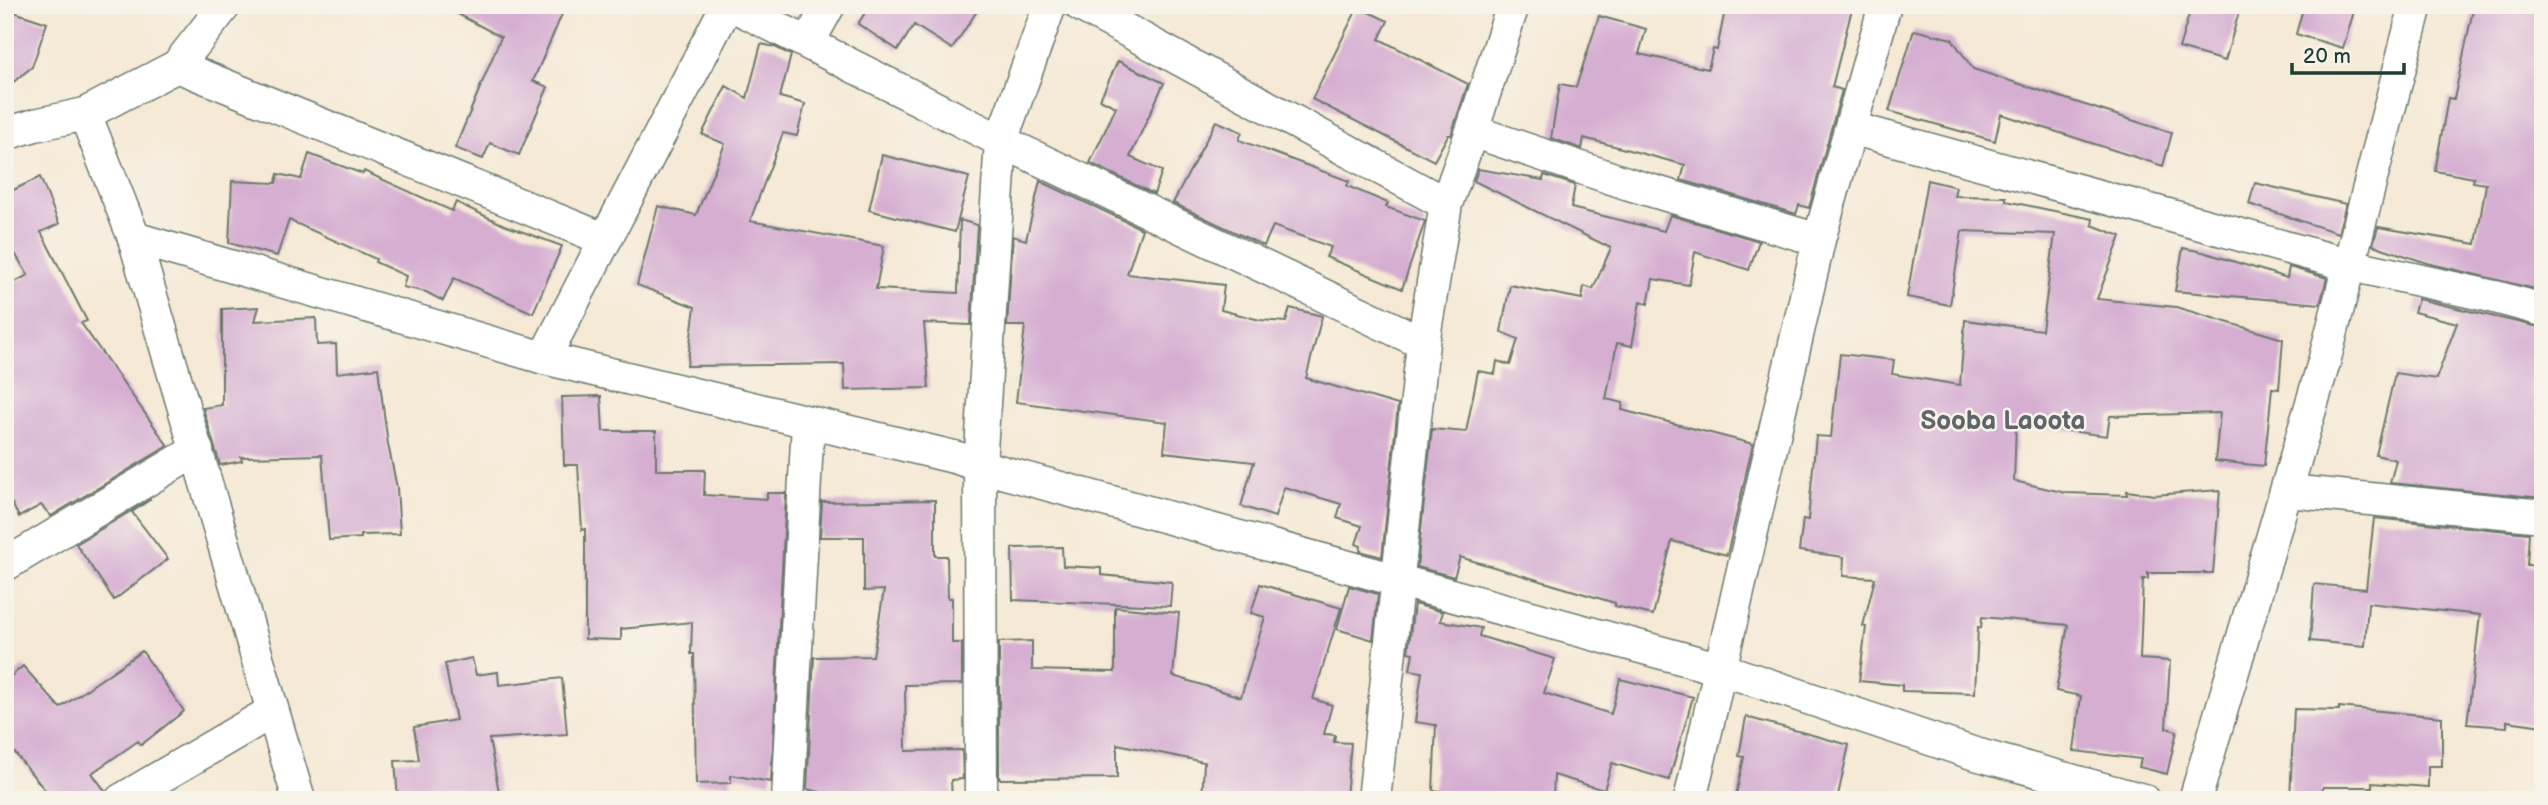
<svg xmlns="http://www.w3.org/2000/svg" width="2548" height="805" font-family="'Balsamiq Sans',sans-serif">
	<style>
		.building { fill: #d5aed2 }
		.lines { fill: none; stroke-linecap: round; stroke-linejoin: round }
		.minor-casing { stroke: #6a796c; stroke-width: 35 }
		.minor { stroke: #fff; stroke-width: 32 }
		.labels { text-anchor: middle; stroke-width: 5; stroke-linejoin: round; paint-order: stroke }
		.district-label { font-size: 26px; font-weight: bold; fill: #5f656b; stroke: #f7f3e8 }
	</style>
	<rect width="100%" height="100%" fill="#f7f3e8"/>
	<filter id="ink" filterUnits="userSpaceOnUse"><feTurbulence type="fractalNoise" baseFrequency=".0143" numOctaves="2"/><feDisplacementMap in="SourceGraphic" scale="14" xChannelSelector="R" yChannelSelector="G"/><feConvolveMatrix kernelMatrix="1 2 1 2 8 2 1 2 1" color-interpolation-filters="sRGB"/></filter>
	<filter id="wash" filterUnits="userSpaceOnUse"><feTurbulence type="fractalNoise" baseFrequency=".00686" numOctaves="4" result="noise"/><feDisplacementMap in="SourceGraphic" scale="28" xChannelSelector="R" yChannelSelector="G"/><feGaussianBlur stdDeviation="1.57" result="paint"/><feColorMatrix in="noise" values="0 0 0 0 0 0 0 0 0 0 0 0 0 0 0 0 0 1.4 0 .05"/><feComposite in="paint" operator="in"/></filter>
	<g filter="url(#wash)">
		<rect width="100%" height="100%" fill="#f5e9d5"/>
		<g id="blocks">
			<path class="building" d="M441,5H566L533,81L548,87L519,155L490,143L483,159L455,148L501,37Z
				M870,5H981L952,49L914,25L898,50L858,24Z
				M1726,5H1853L1832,87L1842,90L1809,208L1799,205L1796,214L1681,180L1685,165L1584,138L1582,149L1551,138L1560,84L1576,87L1599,16L1646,29L1639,54L1708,69L1713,49L1717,50Z
				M2192,5H2241L2225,61L2179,48Z
				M2304,5H2356L2343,48L2296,34Z
				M2474,5H2543V291L2427,263L2373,245L2378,227L2476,244L2486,184L2473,182L2474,178L2435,171L2448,98L2454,99Z
				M1358,7L1388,21L1379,39L1468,84L1451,135H1448L1434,161L1312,99Z
				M5,9L47,23L32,67L5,89Z
				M1914,30L1952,39L1973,69L2172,133L2163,166L2001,114L1995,141L1889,111Z
				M761,44L775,47L791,55L780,97L805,104L797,136L783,133L750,221L884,246L876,289L958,293L960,220L977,225L971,325L924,323L929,388L845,390L844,364L687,366L695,307L637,285L658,206L696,215L725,144L702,134L726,86L747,98Z
				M1118,61L1164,83L1130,157L1162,171L1154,194L1090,163L1116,107L1100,99Z
				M1216,121L1242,132L1239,140L1349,181L1347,186L1388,203L1386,207L1425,221L1402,289L1326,257L1331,247L1273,226L1264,246L1173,203Z
				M309,154L363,174L364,171L452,211L456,202L504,225L562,246L533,313L454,278L443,301L426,292L403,287L406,276L375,262L376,259L289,220L277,256L229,243L232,181L276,183L278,174L301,179Z
				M882,155L969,177L955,232L869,210Z
				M1478,169L1543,180L1544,175L1575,185L1571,208L1664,231L1670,215L1759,241L1749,270L1695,252L1689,285L1653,279L1648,304L1640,302L1632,346L1617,343L1606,399L1623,403L1622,410L1753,444L1727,555L1672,541L1653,615L1615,606V603L1460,557L1454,577L1417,567L1432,429L1466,432L1478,371L1495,374L1497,361L1510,365L1518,339L1501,332L1510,285L1582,299L1584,286L1593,289L1611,248L1474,181Z
				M40,177L59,224L41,232L87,321L81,323L168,446L51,516L41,505L19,517L5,491V287L28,275L5,237V194Z
				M1927,180L1956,187L1954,196L2006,197V201L2093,219L2092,225L2121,236L2097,299L2176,307L2283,339L2279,389L2272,388L2264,466L2215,461L2220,413L2110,416L2107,436L2016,424L2014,481L2066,493L2127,495V491L2154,495L2220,490L2213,573H2148V579H2143L2140,659L2170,661L2166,728L2177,731L2167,774L2139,767L2141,759L2074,751L2081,696L2056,691L2068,625L1982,617L1981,628L1978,627L1975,693L1902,691V685L1859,681L1866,627L1863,626L1875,578L1843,576L1844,557L1799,551L1803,519L1808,520L1816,436L1831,437L1840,354L1894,360L1892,374L1960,385L1965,320L2042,330L2055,234L1962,231L1950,305L1907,297Z
				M1040,181L1142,229L1127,274L1224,285L1221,310L1260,320L1286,322L1290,308L1322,316L1306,378L1398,405L1382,557L1360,551L1361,546L1356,544L1362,526L1337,518L1341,504L1284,487L1275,517L1241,506L1254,462L1164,452L1167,422L1016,402L1025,326H1007L1013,236L1026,240Z
				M2255,183L2346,204L2338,233L2249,204Z
				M2183,248L2203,252L2287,278L2289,267L2327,278L2320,304L2175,291Z
				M2418,299L2543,328V498L2390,483L2396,460L2376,455L2395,373L2436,379L2457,323L2414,312Z
				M259,307L255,321L316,318L317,345L336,344L337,373L378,368L388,444L397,488L400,534L361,535V538L329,540L322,455L241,457L242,461L220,465L203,408L222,405V309Z
				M601,396L603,431H656V470H705L704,495L767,499V493H786L771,782L731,775V783L696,784L694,654H691L692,622L621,629V640L585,639V529L582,530L578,465H564L562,397Z
				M151,499L132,512L168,559L114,600L76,544Z
				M935,500V556H947L948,598H952V643H962V684L905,685L906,751L962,750L963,779L951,780L952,800H889V795H820V792L807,789L814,657L873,656L884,590L864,591V537H820L822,502Z
				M2374,518L2529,533L2527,565L2543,566V726L2507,721V727L2467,724L2480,615L2368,603L2365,646L2310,641L2314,584L2366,589Z
				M1062,547L1063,566L1101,568V575L1172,582L1170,606L1013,600L1012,548Z
				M1260,584L1341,608L1313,699L1332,705L1324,734L1335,735L1334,742L1351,743L1346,798L1322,796V800H1202L1204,762L1117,744V778L999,779V642L1032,641V670L1115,672V607L1179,613L1173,676L1241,697L1265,617L1251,613Z
				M1349,586L1378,594L1373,640L1337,629Z
				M1414,604L1443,612L1440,621L1481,628L1479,636L1555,659L1544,693L1611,714L1620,679L1693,697L1669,780L1612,763L1604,790L1554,775L1553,800H1441V791H1433L1436,725L1415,722L1422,672L1410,670L1413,653L1408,652Z
				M142,651L184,711L141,745L138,741L92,773L105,791L103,800H53L5,741V681L23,666L60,708Z
				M472,658L476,675L498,672L499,685L562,678L567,734L489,739L499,792L476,797L398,800L395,761L419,760L414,727L456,720L445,664Z
				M2339,707L2442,717V766H2428V787L2372,783V787H2323L2322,800H2290L2294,709L2339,710Z
				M1746,717L1849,745L1837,800H1735L1744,757L1739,756Z"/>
		</g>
	</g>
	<g filter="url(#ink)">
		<use href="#blocks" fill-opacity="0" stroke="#6a796c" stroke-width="2"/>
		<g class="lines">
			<g class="minor-casing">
				<path id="minor" d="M732,5L1001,141L1423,343
					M1080,5L1446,204
					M808,43L829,5
					M177,66L604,239
					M85,114L134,238L299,800
					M1851,128L2350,265L2495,297L2543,310
					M1472,131L1629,184L1819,240
					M5,134L35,125L85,114L177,66L225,5
					M134,238L544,358L958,458L980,466L1721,669L1972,753L2143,800
					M544,358L727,5
					M2288,491L2543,516
					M5,565L197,450
					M121,800L273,711
					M788,800L808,422
					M981,800L980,466L1001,141L1050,5
					M1374,800L1423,343L1446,204L1472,131L1513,5
					M1690,800L1819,240L1885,5
					M2195,800L2324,362L2416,5"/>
			</g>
			<use href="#minor" class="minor"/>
		</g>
	</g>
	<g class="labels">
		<g class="district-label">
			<text x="2003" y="429">Sooba Laoota</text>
		</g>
	</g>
	<rect width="2548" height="805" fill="none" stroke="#f7f3e8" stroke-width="28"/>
	<path d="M2292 63v10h112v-10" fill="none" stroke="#1f3d34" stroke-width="3.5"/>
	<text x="2303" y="63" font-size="21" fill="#1f3d34" stroke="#f7f3e8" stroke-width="5" paint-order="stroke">20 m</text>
</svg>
